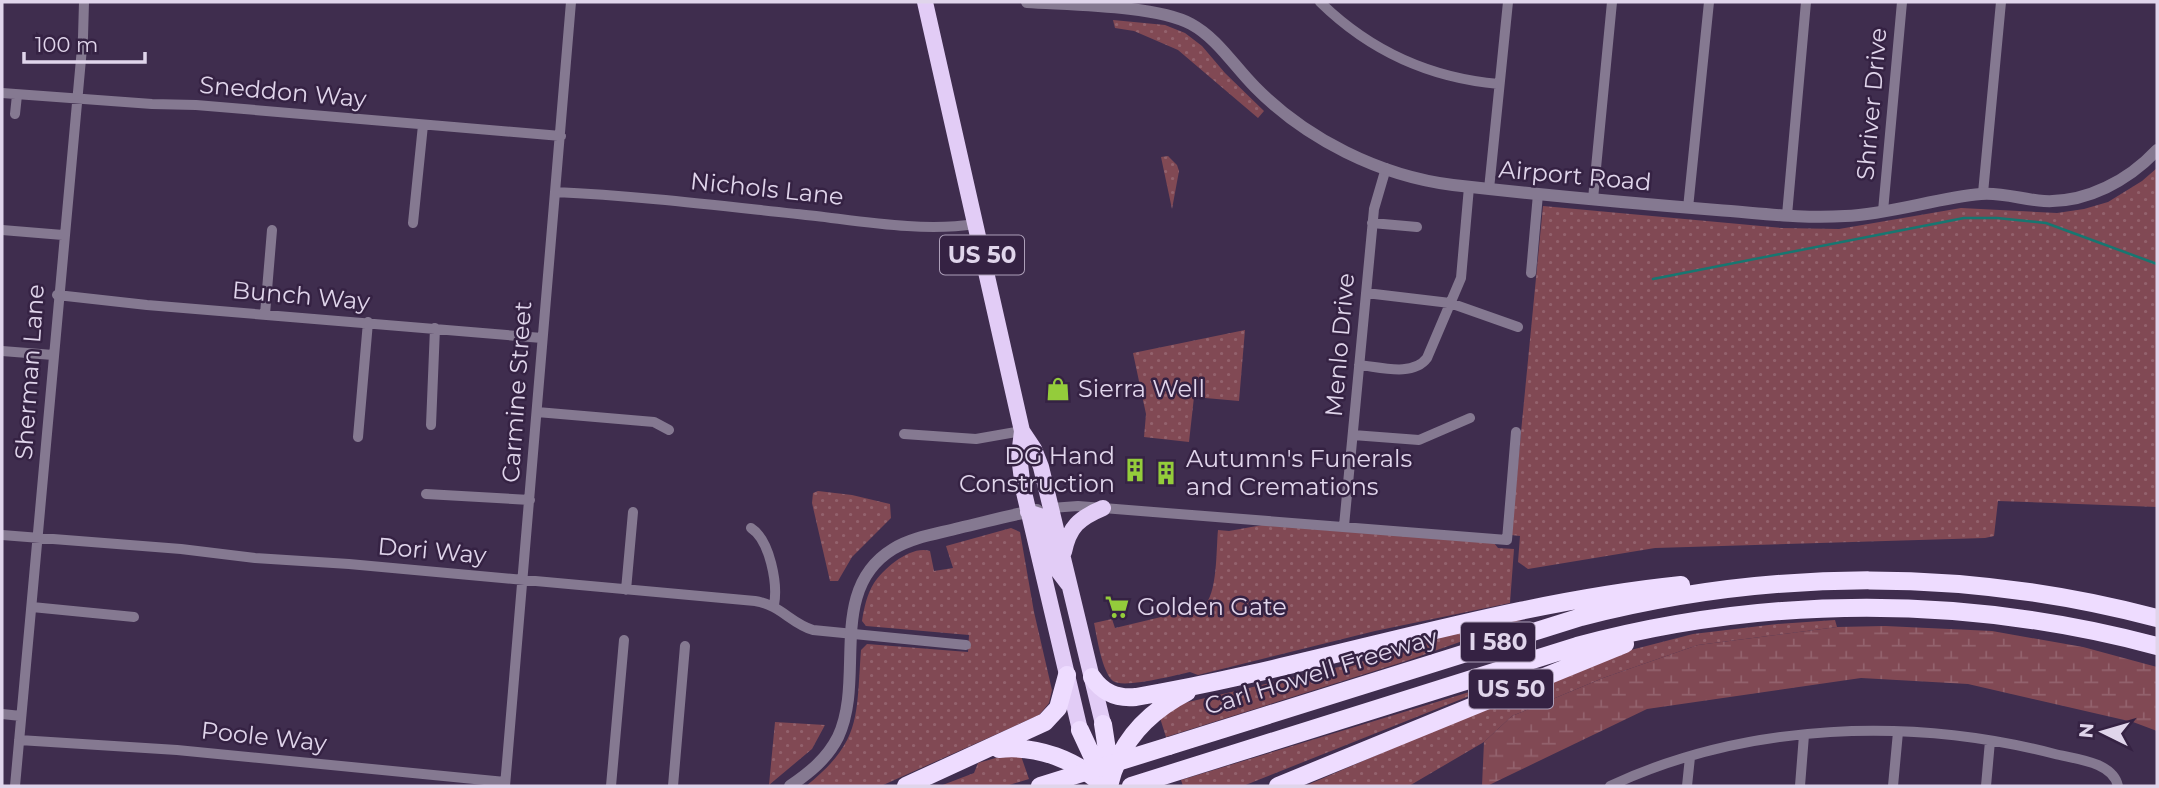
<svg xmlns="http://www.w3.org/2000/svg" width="2159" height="788" font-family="Montserrat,sans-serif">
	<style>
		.grass { fill: url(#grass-dots) }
		.wetland { fill: url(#wetland-marsh) }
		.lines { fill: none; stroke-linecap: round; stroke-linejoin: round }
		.stream { stroke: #177771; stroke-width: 2.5 }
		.minor { stroke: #857991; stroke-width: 10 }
		.tertiary { stroke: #857991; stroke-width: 12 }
		.trunk { stroke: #e2ccf6; stroke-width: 16 }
		.motorway { stroke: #eedcff; stroke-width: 18 }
		.motorway-bridge { stroke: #eedcff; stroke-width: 18 }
		.labels { text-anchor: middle; stroke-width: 5; stroke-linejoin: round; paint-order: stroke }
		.shield { fill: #352243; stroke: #ad9fb9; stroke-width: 2 }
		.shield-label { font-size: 23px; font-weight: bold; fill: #e0d5eb }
		.street-label { font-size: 24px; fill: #e0d5eb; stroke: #352243 }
		.poi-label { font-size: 24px; fill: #e0d5eb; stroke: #352243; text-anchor: start }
	</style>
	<defs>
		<pattern id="grass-dots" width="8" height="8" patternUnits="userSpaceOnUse" patternTransform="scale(1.75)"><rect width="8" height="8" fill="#814954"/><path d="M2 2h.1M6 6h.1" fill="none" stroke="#93626d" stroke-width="1.8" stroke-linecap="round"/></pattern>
		<pattern id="wetland-marsh" width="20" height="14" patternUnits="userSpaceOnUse" patternTransform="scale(1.75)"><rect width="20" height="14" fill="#814954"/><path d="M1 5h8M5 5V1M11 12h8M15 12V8" fill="none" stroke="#93626d"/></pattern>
	</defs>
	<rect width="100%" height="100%" fill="#3f2d4e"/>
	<path class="grass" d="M1113,20L1165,25L1185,33L1202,46L1225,73L1264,111L1258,118L1178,50L1134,31L1115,28Z
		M1168,156L1177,165L1179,171L1172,209L1161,157Z
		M2157,168V507L1998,501L1994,536L1985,538L1655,548L1528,569L1518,562L1520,536L1511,535L1543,206L1782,228L1839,229L1961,208L2057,213L2084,209L2108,202L2142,181Z
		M1245,330L1239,401L1194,397L1189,442L1144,437L1146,414L1133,353Z
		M818,491L852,495L890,504L891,518L852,557L838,581H830L812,503L813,493Z
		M1268,524L1494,543L1498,548L1514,549L1510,603L1375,631L1198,675L1190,672C1176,675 1123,689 1113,681C1102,672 1097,637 1094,623L1112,619L1115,628L1203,607C1218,595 1216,549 1218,530L1229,531Z
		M1011,528L1020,532L1034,612L1052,690L1049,703L1039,715L881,786H806C862,741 856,717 861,650L867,644L968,652L969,635L866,626L862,621C864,608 867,594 874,583C884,568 911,545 930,551L934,571L953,568L946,546Z
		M1522,620L1406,661L1166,737L1160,718L1184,703L1373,659L1375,652L1493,623Z
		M1835,620L1837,627L1698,645L1603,678L1512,716L1484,742L1409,786H1305L1551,680L1627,651L1693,634L1777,624Z
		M1512,679L1243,786H1183L1181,780Z
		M775,722L825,725L812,749L769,785Z
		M1021,756L1029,779L1006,786H940L974,773L978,763L999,757Z"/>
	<path class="wetland" d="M1885,626L1992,631L2083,647L2157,667V731L2133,722L1968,684L1861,678L1647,709L1487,786H1482L1484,742L1512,716L1603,678L1698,645L1837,627Z"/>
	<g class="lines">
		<path class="stream" d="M1653,279L1964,218H1997L2046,223L2157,264"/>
		<path class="minor" d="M1320,2C1370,51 1429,78 1499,84
			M2,93L152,104L196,105L561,136
			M15,114L17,95
			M1489,189L1508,2
			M555,192C642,196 729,207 816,216C866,222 925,232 975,224
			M1983,193L2001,2
			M1593,199L1612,2
			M1688,208L1709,2
			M1883,211L1902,2
			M1787,215L1806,2
			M413,223L423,125
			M1372,223L1417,227
			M2,230L63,235
			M1531,273L1538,194
			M1366,293L1450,303L1518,327
			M57,295L147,305L542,338
			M265,314L272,230
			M2,351L53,355
			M1359,365C1380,367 1413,377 1427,358L1461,278L1469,187
			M537,412L654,422L669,430
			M431,425L435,328
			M904,434L976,439L1022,431
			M1353,435L1419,440L1470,418
			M358,437L368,322
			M426,494L530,500
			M1051,508L1078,506L1507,540L1516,432
			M1344,526L1374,209L1386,168
			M751,528C770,540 778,584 774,605
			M2,535L181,549L255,558L349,564L755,601C781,605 790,623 813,630L966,645
			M626,590L633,512
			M32,607L134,617
			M2,714L21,716
			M19,740L177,750L505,782
			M15,786C37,537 58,287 83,37L84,2
			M505,786L571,2
			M611,786L624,640
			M673,786L685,646
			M1610,786C1747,722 1911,717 2055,754C2076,759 2113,762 2118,786
			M1687,786L1690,757
			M1800,786L1804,735
			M1893,786L1898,732
			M1986,786L1990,741"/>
		<path class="tertiary" d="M1027,2C1070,5 1155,5 1191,24C1217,38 1234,66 1255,87C1306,139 1380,176 1453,185C1541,195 1629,203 1717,210C1760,213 1802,219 1845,216C1891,214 1936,198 1981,194C2002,192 2024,200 2044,201C2087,203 2129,180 2157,150
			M790,786C809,773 827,759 838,737C866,678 826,590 893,549C913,537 936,534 959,528C985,522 1011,515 1037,510"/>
		<path class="trunk" d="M925,2L1022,431L1019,456L1023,488L1080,730
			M1022,431L1034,449L1041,467L1103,724
			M1028,512L1040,516L1052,563L1068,584
			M1064,552C1069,527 1079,518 1103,508"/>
		<path class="motorway" d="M1092,677C1103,693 1117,699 1136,697C1319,666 1496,604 1681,585
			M1080,730L1093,758L1108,778
			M1169,746L1581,617C1771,568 1968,568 2157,618
			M999,749C1038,745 1076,760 1104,786
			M1102,776L1107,750L1103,724
			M906,786L1045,722L1058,708L1067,675
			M1109,786C1119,742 1148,712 1187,692
			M1131,786L1577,646C1767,595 1966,595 2157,646
			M1278,786L1625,644"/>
		<path class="motorway-bridge" d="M1040,786L1169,746"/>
	</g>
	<defs>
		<g id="shop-bare" transform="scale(1.89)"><path d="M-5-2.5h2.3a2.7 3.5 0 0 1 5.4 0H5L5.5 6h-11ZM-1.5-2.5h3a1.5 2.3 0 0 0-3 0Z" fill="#94cc3b" stroke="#352243" stroke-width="2.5" paint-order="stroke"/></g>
		<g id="building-bare" transform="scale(1.89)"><path d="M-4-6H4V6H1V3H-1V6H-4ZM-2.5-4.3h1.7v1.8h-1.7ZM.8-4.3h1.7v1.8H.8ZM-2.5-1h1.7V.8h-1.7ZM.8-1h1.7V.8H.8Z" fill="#94cc3b" stroke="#352243" stroke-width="2.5" paint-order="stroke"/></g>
		<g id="supermarket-bare" transform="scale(1.89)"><path d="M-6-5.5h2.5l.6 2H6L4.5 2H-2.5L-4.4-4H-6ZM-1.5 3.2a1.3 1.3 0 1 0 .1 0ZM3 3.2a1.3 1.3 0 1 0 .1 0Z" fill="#94cc3b" stroke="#352243" stroke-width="2.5" paint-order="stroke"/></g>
	</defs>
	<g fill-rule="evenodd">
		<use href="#shop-bare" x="1058" y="389"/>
		<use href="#building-bare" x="1135" y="470"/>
		<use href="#building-bare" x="1166" y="473"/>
		<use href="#supermarket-bare" x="1117" y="607"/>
	</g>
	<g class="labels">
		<g class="shield">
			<rect x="940" y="235.5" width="84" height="39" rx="5"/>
			<rect x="1461" y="622.5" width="74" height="39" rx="5"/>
			<rect x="1469" y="669.5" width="84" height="39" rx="5"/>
		</g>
		<g class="shield-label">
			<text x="982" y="263">US 50</text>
			<text x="1498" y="650">I 580</text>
			<text x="1511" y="697">US 50</text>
		</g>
		<g class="street-label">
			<text transform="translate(283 92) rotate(5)" y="8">Sneddon Way</text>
			<text transform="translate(1872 104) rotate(-85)" y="8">Shriver Drive</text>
			<text transform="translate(1575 176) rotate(5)" y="8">Airport Road</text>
			<text transform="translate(767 189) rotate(6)" y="8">Nichols Lane</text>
			<text transform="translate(301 296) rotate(5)" y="8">Bunch Way</text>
			<text transform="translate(1340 345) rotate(-85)" y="8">Menlo Drive</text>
			<text transform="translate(30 372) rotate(-86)" y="8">Sherman Lane</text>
			<text transform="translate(517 392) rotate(-86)" y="8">Carmine Street</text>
			<text transform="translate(432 551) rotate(5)" y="8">Dori Way</text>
			<text transform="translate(1321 672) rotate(-17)" y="8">Carl Howell Freeway</text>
			<text transform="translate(264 737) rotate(6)" y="8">Poole Way</text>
		</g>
		<g class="poi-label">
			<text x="1078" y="397">Sierra Well</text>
			<text x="1115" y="464" text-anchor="end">DG Hand<tspan x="1115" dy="28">Construction</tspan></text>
			<text x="1186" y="467">Autumn's Funerals<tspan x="1186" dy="28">and Cremations</tspan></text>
			<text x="1137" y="615">Golden Gate</text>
		</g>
	</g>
	<rect width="2159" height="788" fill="none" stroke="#e0d5eb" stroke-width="7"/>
	<g transform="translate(2103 732) rotate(275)" stroke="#352243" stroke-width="5" paint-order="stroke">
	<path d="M0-5L12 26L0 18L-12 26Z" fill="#e0d5eb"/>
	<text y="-10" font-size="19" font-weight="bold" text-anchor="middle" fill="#e0d5eb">N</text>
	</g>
	<path d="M24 52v10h121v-10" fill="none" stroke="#e0d5eb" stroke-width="3.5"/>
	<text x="35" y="52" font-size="21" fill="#e0d5eb" stroke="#352243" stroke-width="5" paint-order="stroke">100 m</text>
</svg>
